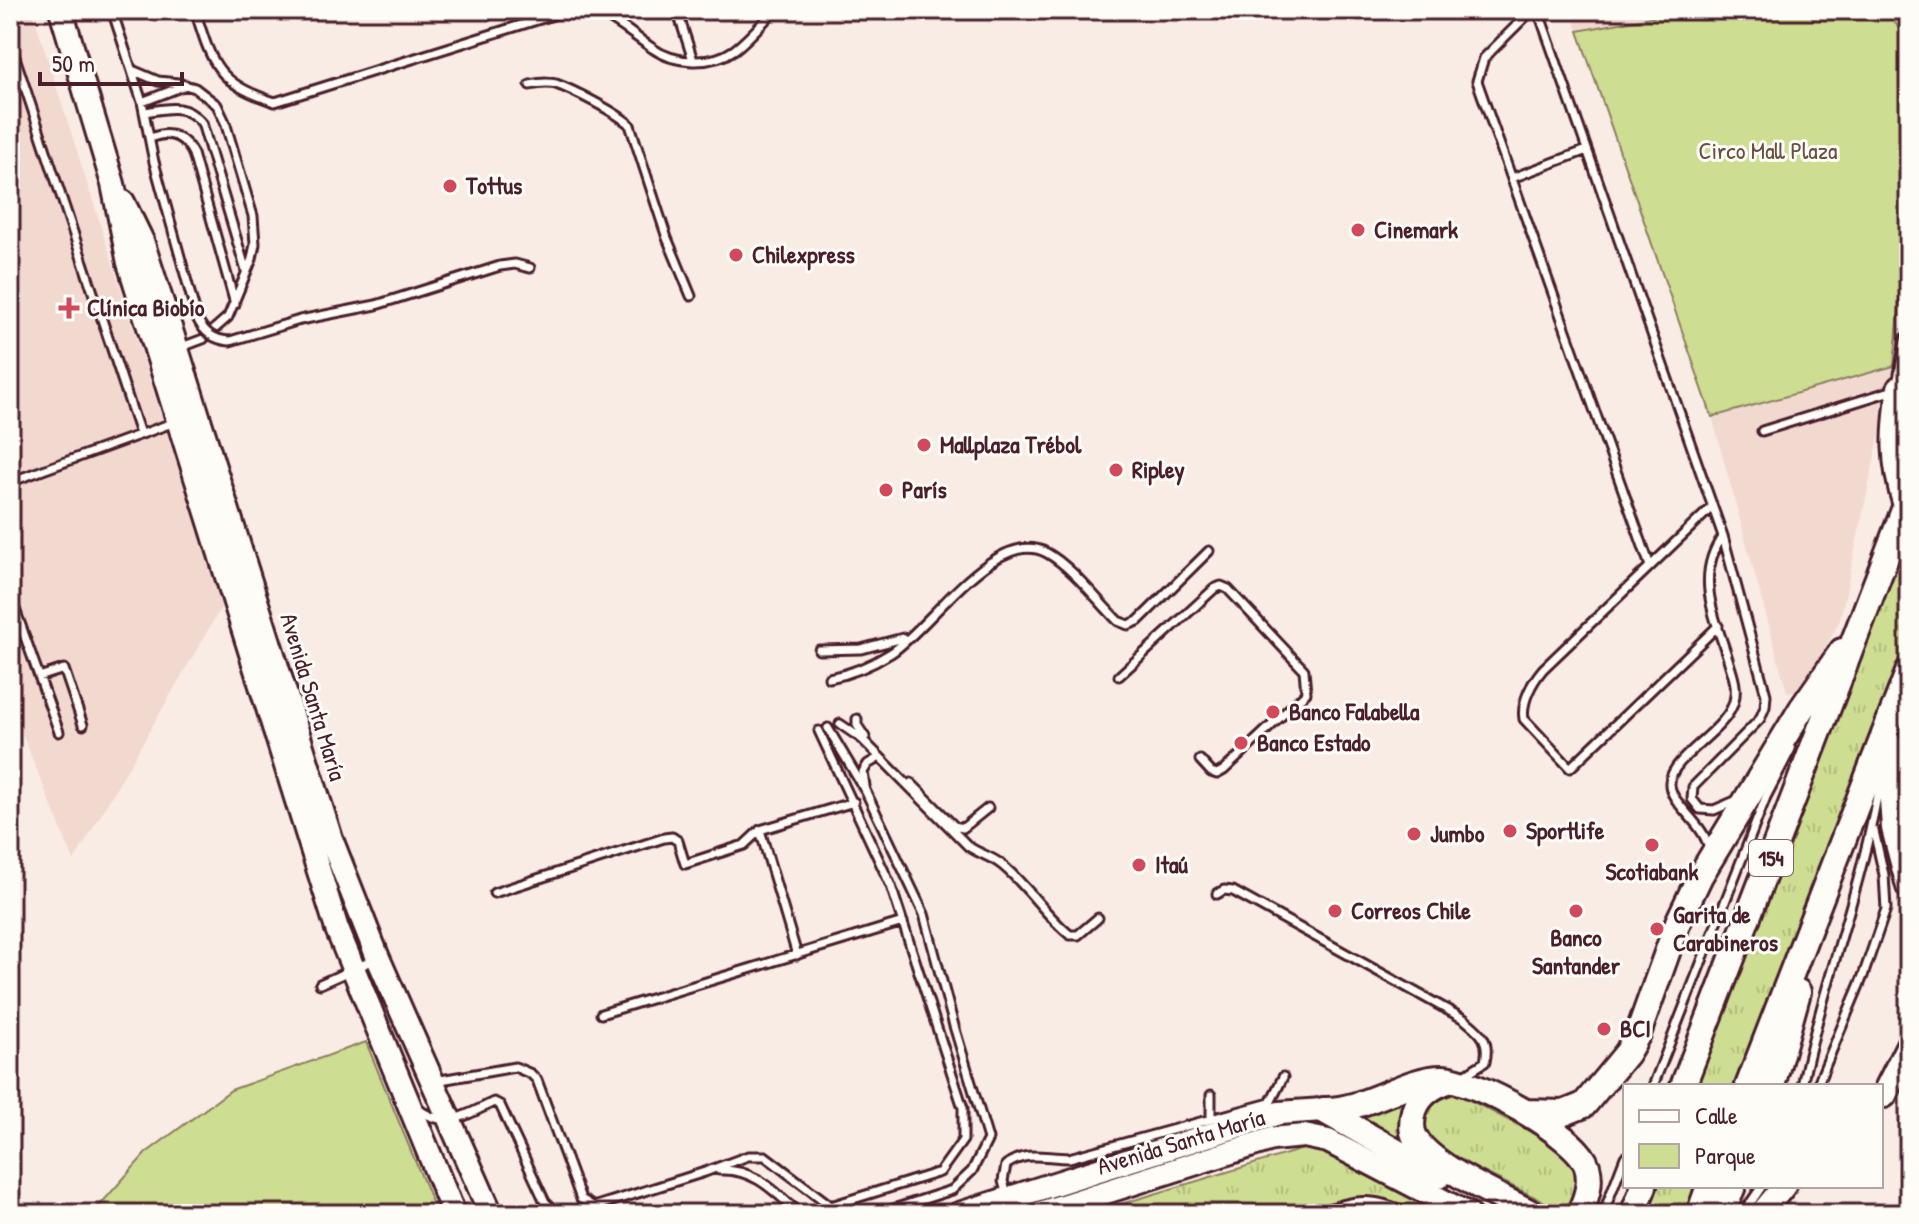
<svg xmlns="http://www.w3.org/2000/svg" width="1919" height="1224" font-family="'Patrick Hand',sans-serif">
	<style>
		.built { fill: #f2d9cf }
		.grass { fill: url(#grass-tufts); stroke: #8c7e5e; stroke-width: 2 }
		.park { fill: #cddd91; stroke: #8c7e5e; stroke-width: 2 }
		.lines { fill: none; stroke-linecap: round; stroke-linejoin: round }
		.lane-casing { stroke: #4a1f2b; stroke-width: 13 }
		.street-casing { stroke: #4a1f2b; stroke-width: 20 }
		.secondary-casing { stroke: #4a1f2b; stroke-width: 28 }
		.primary-casing { stroke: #4a1f2b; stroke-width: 30 }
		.lane { stroke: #fdfcf7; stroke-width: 7 }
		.street { stroke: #fdfcf7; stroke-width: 14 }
		.secondary { stroke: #fdfcf7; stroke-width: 22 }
		.primary { stroke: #fdfcf7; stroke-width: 24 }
		.lane-bridge-casing { stroke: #4a1f2b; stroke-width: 13; stroke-linecap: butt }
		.lane-bridge { stroke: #fdfcf7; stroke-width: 7 }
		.poi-dot { fill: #d1495b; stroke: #fdfcf7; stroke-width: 3 }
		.labels { text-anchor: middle; stroke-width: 6; stroke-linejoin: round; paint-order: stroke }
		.shield { fill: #fdfcf7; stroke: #806168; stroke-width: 2 }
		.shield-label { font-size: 22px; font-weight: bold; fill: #4a1f2b }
		.park-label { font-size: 24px; fill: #6b4e44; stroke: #fdfcf7 }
		.poi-label { font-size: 24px; font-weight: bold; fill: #4a1f2b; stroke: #fdfcf7; text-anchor: start }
		.street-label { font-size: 24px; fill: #4a1f2b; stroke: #fdfcf7 }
	</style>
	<defs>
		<pattern id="grass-tufts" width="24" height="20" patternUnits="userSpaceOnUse" patternTransform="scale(2)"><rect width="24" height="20" fill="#cddd91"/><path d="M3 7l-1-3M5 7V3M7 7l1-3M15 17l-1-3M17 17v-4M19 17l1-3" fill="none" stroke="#b2bd7d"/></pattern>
	</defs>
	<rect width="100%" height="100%" fill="#f8ece5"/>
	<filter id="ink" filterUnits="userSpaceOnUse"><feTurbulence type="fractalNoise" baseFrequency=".0125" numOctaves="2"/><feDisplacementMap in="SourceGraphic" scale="16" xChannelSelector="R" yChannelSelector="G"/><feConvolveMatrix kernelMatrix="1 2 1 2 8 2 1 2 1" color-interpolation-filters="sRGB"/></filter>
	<g filter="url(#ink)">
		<path class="built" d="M10,10H32L222,606L74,861L10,704Z
			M1570,10H1687L1578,31Z
			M1894,366L1840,620L1803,692H1787L1712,417Z"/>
		<path class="grass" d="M1909,530V633L1874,733L1737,1086H1697Z
			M1413,1093L1407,1149L1346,1117Z
			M1452,1095L1462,1096L1569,1152L1582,1170L1569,1214L1435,1148L1422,1131C1426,1110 1431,1101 1452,1095Z
			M1313,1146L1444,1214H1088Z
			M1658,1186H1699L1688,1214H1648Z"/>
		<path class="park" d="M1687,10H1887L1898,27L1909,56V200L1894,366L1712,417L1578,31Z
			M366,1042L437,1214H83L100,1205L146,1153L231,1090Z"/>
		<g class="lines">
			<g class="lane-casing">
				<path id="lane" d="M112,10L142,102L154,162
					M195,10C212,65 217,83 275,102L569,10
					M594,10C615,19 633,35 652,48C674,64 711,66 734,50C749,39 762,23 775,10
					M677,10L693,60
					M1532,10L1484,58L1477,81L1650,566
					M1538,10L1723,536L1766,695L1765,707L1760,719L1693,787L1692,799L1700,809L1714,810L1735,801
					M10,42L140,434
					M132,70L158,81L178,83L195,88L217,105L225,122L253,216L255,244L252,259L228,317L203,339L179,348
					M530,85C539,83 547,82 556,84C573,90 618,113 630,125L667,238L691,296
					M142,102L186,85
					M145,112C168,108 185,103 202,123L246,271
					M151,138C169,130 184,136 193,154L235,304
					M1512,178L1587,150
					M300,320L376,305L500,266L515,264L530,268
					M1762,431L1894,390
					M10,482L175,422
					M1712,507L1543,669C1532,682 1521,702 1524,719L1570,768L1718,626
					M10,595L59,732
					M819,650L861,649L903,638
					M1119,676L1214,589L1221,586L1228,589L1304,670L1306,693L1224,770L1217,774L1211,772L1200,760
					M39,677L64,669L83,725
					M829,678C851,674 872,665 891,653C930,628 996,525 1047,553C1072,567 1097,600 1118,621L1128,625L1138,621L1209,551
					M857,719V725L865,737
					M840,724L862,739L968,846C979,854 991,856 1002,865C1027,885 1045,915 1070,935H1078L1098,918
					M828,728L866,792L924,914L954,1026L988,1139L972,1171L952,1190L878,1214
					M911,783L954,826L963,828L988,808
					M865,786L863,772L868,764L880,757
					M760,830L797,955
					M1709,849C1704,822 1668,803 1670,782C1672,756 1727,731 1734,701C1738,686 1732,673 1728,659C1715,617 1694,576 1723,536
					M494,893L664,838L672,837L678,841L685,864L744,845L760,830L854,802
					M1217,894L1224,890L1233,891L1464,1019C1481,1033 1490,1039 1485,1062L1463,1076
					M320,984L376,959
					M601,1014L903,922
					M435,1081L515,1067L531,1074L537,1080L581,1199L594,1207
					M1653,1086L1766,797L1791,749
					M1802,1086C1823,982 1864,884 1880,778
					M1817,1086L1863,976L1886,909L1884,875L1874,831
					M417,1108C446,1131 465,1115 494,1102L500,1105L545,1202L557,1213L565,1214
					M1211,1118V1095
					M719,1170C755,1168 775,1192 800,1214
					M1007,1196L1003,1181L1006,1165C1027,1150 1044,1158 1069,1158L1270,1103L1283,1077
					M571,1214L705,1172L748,1156H765L831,1206
					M805,1214L940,1172L963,1140V1108L891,886L819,731
					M1312,1214C1354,1201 1368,1194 1410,1214
					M1603,1214L1625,1157
					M1743,1214L1762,1186"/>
			</g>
			<g class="street-casing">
				<path id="street" d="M1900,388L1909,339"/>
			</g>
			<g class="secondary-casing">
				<path id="secondary" d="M61,10L113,184L129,263L337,929L454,1214
					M123,202L142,241L177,349L331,839L378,958L491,1214
					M959,1214L1279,1113L1323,1110
					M1037,1214L1272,1139L1304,1136L1328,1141L1468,1214
					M1761,1214L1784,1186"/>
			</g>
			<g class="primary-casing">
				<path id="primary" d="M1900,388C1894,435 1892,460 1906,506
					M1888,742L1894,828L1909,886
					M1445,1082C1431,1087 1419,1096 1414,1111C1412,1119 1411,1128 1414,1135C1426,1165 1504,1198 1533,1214
					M1683,1086L1909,497
					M1748,1086L1909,670
					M1772,1086L1798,992
					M1884,1095L1909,1045
					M1323,1110C1363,1112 1406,1078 1442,1078C1475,1079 1577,1135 1587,1166C1592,1183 1586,1199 1579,1214
					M1323,1110L1439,1176
					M1526,1112L1564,1113L1584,1105L1627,1053L1638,1034L1678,922L1700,876L1802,708L1842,651
					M1633,1214L1644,1186
					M1699,1214L1709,1186
					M1722,1214L1733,1186"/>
			</g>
			<use href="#lane" class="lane"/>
			<use href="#street" class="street"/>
			<use href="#secondary" class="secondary"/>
			<use href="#primary" class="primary"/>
			<g class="lane-bridge-casing">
				<path id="lane-bridge" d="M154,162L197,318C204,333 214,340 230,341L300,320"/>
			</g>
			<use href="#lane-bridge" class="lane-bridge"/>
		</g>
	</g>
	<g class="poi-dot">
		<circle cx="450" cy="186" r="8"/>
		<circle cx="1358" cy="230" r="8"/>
		<circle cx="736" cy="255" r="8"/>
		<path d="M65 296h8v8h8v8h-8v8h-8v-8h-8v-8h8z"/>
		<circle cx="924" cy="445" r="8"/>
		<circle cx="1116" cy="470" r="8"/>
		<circle cx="886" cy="490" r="8"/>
		<circle cx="1273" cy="712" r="8"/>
		<circle cx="1241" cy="743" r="8"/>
		<circle cx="1510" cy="831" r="8"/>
		<circle cx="1414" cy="834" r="8"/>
		<circle cx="1652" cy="845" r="8"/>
		<circle cx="1139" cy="865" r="8"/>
		<circle cx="1335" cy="911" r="8"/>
		<circle cx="1576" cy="911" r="8"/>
		<circle cx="1657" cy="929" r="8"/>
		<circle cx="1604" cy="1029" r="8"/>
	</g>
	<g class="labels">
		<rect class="shield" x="1749" y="840" width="44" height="36" rx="6"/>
		<g class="shield-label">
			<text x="1771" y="866">154</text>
		</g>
		<g class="park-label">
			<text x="1768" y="159">Circo Mall Plaza</text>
		</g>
		<g class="poi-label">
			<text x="466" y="194">Tottus</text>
			<text x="1374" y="238">Cinemark</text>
			<text x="752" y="263">Chilexpress</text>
			<text x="87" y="316">Clínica Biobío</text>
			<text x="940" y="453">Mallplaza Trébol</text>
			<text x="1132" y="478">Ripley</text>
			<text x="902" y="498">París</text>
			<text x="1289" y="720">Banco Falabella</text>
			<text x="1257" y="751">Banco Estado</text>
			<text x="1526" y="839">Sportlife</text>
			<text x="1430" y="842">Jumbo</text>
			<text x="1155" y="873">Itaú</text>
			<text x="1652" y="880" text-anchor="middle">Scotiabank</text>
			<text x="1351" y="919">Correos Chile</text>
			<text x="1673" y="923">Garita de<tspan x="1673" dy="28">Carabineros</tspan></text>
			<text x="1576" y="946" text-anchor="middle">Banco<tspan x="1576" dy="28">Santander</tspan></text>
			<text x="1620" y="1037">BCI</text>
		</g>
		<g class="street-label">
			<text transform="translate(313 697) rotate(73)" y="8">Avenida Santa María</text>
			<text transform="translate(1181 1142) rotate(-17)" y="8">Avenida Santa María</text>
		</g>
	</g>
	<rect width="1919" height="1224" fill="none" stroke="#fdfcf7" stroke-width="40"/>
	<rect x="20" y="20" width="1879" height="1184" fill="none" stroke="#4a1f2b" stroke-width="3" filter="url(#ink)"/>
	<rect x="1623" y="1084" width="260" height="104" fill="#fdfcf7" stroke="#b5a4a5" stroke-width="2"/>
	<rect x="1639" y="1110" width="40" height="12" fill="#fdfcf7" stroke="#b5a4a5" stroke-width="2"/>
	<text x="1695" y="1124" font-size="24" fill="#4a1f2b">Calle</text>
	<rect x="1639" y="1144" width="40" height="24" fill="#cddd91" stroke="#b5a4a5" stroke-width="2"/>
	<text x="1695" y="1164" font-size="24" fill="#4a1f2b">Parque</text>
	<path d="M40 72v12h142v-12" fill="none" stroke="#4a1f2b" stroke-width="4"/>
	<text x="52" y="72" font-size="24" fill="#4a1f2b" stroke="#fdfcf7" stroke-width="6" paint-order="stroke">50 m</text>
</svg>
